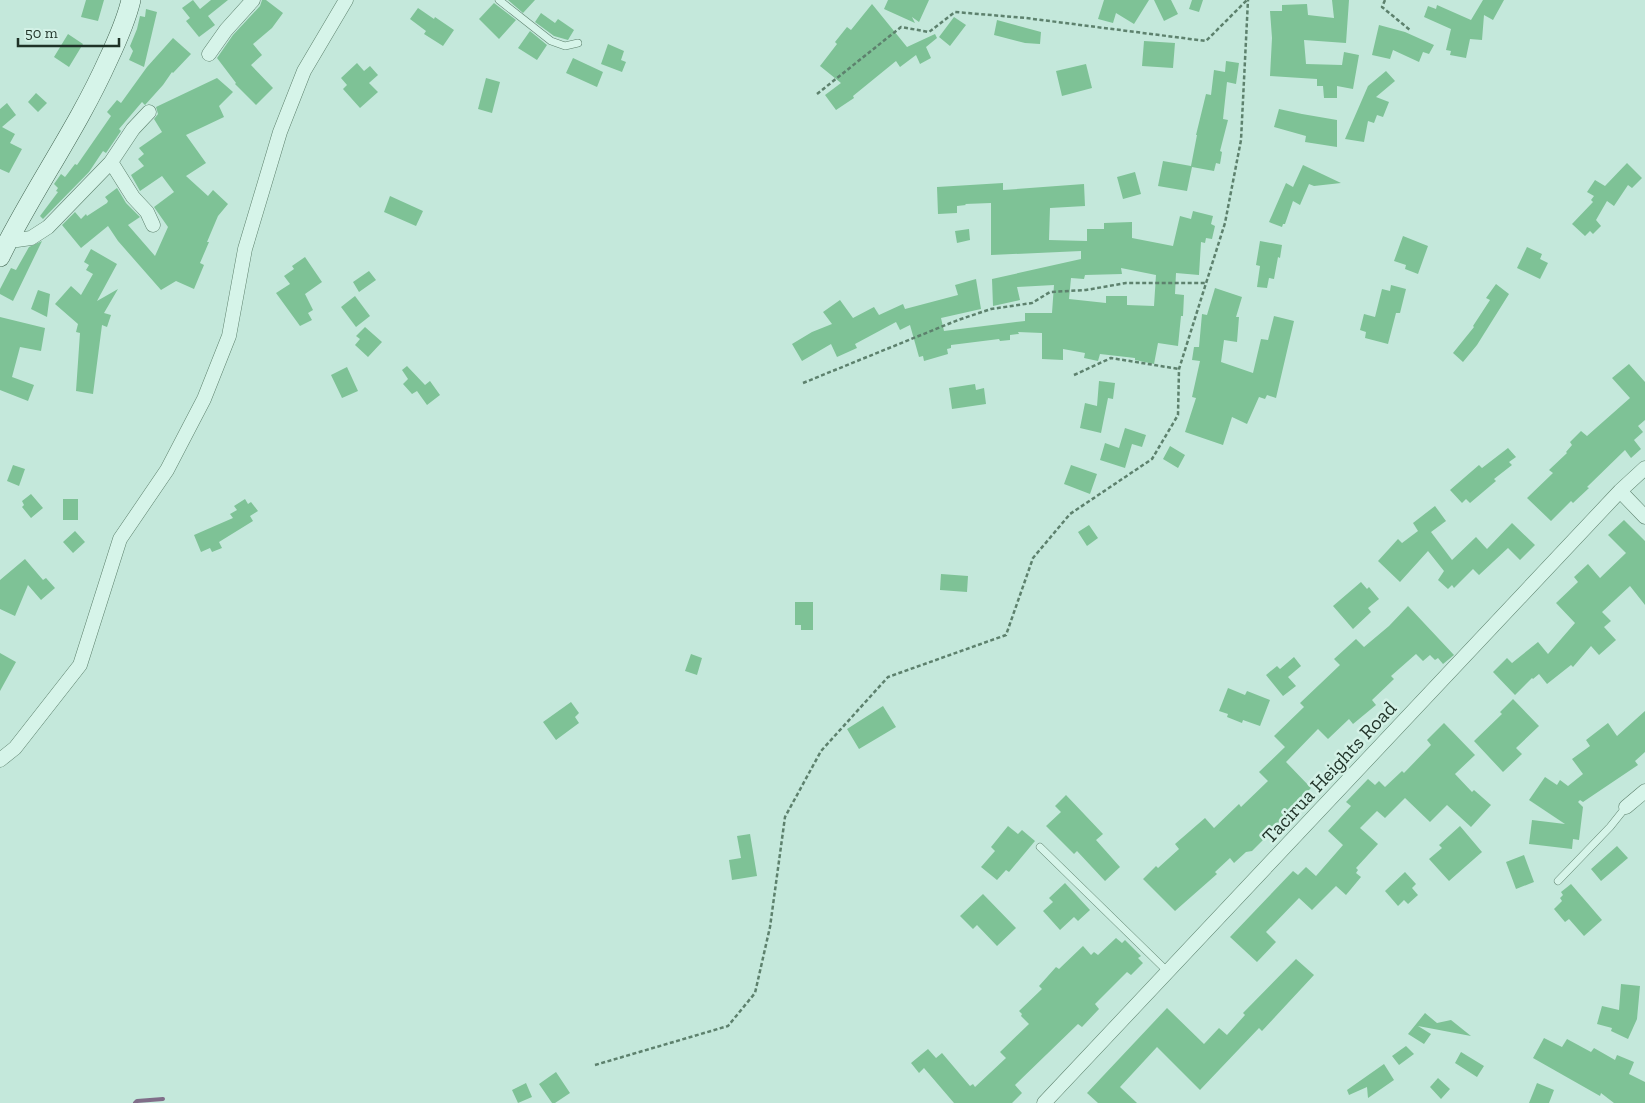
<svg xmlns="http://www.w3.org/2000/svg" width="1645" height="1103" font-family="'Zilla Slab',serif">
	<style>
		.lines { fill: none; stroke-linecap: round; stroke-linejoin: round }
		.stream { stroke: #806e89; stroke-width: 4 }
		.building { fill: #7ec296; fill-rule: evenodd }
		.lane-casing { stroke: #5d816d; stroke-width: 8 }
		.street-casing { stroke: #5d816d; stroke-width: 15 }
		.secondary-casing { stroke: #40624f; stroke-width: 20 }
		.path { stroke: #5d816d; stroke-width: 2.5; stroke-dasharray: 4 2.5; stroke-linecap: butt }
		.lane { stroke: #d6f4e9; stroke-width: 7 }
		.street { stroke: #d6f4e9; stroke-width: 14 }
		.secondary { stroke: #d6f4e9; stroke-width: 19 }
		.labels { text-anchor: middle; stroke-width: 5; stroke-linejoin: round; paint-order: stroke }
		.street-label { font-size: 20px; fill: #1f3227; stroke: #d3f1e6 }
	</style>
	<rect width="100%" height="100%" fill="#c4e8db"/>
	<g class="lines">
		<path class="stream" d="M135,1103L137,1101L163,1099"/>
	</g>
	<path class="building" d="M86,0H104L98,21L81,17Z
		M193,0L200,9L211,0H228L208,16L215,25L199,37L186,21L190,18L182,8Z
		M262,0H266L283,13L272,28L253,44L262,55L251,65L273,88L256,105L235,84L236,83L217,58L233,35L260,6Z
		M508,0H535L523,13Z
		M888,0H929L919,22L912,17L915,23L884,9Z
		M1104,0H1149L1134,24L1116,13L1113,23L1098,19Z
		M1154,0H1171L1178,14L1164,21Z
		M1192,0H1203L1199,12L1189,9Z
		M1332,0H1349L1346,43L1304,40L1306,64L1342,65L1344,52L1359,55L1353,89L1337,86V98H1324L1323,86H1317V79L1270,76L1272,38L1270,11H1282V5L1307,4L1308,15L1334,18Z
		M1483,0H1504L1493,20L1484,15L1482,40L1470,39L1466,58L1450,55L1451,51L1446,50L1451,29L1424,17L1428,6L1436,9L1437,5L1471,20Z
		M494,3L516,20L499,39L479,19Z
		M872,4L907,47L935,34L937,38L926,47L931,58L920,64L916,55L900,67L896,61L853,96L854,98L836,110L825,95L841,83L820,66L837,44L835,42L847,27L851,30Z
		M418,8L434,19L435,17L454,30L443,46L424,34L426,31L410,19Z
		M146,9L157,12L144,67L129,60L133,51L130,46L137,29L140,16L145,17Z
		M541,13L555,23L558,19L574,30L568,40L554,36L535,22Z
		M954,17L966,25L950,46L939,37Z
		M997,20L1041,32L1040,44L1025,43L994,35Z
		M1379,25L1405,32L1434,45L1429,54L1423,52L1419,62L1393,50L1390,59L1372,55Z
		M530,31L547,45L537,60L518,48Z
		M68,34L83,44L69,67L54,57Z
		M173,38L191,54L173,73L172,72L163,85L145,105L142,102L119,129L121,131L106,153L103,151L89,172L43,219L40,216L58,192L56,191L58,188L54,184L61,174L65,177L75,164L77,165L111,116L107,112L117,100L121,103L147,67Z
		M1144,41L1175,43L1173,68L1142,66Z
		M608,44L624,51L621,60L626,62L622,72L601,64Z
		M573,58L603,72L597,87L566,73Z
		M1226,61L1239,63L1236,84L1227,82L1223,119L1228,120L1220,151L1222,152L1220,164L1216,163L1214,171L1192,167L1187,191L1158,186L1163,161L1191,166L1197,135H1196L1206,94L1211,95L1214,70L1225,72Z
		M357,63L364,71L370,66L378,75L369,83L378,92L360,108L343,89L347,85L341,78Z
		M1086,64L1092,88L1062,96L1056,71Z
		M1386,71L1395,81L1376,97L1389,102L1383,117L1377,115L1374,123L1368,121L1364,142L1345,139L1368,86Z
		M217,78L233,92L219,106L224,117L186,135L206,163L186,176L208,196L213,190L228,204L218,216L207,242H209L200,263L204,265L194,289L176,281L161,290L118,241L108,226L81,248L62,225L75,212L81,219L86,214L87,216L107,203L108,201L105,197L117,188L126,203L140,217L128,225L155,256L168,227L154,207L174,192L162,176L140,191L131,175L144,166L138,159L144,154L139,148L162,132L154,119L158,114L156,107Z
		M486,78L500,82L492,113L478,109Z
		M36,93L47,103L38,112L28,102Z
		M7,103L16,115L2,127L15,134L10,143L22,149L9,173L0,169V109Z
		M1279,109L1302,114L1337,120V147L1305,142L1306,136L1274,127Z
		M1627,163L1642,178L1632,188L1628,185L1614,206L1607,201L1596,220L1601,226L1593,234L1590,231L1585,236L1572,224L1593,202L1591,200L1594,196L1587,192L1595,180L1605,186Z
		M1303,165L1341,183L1314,186L1309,184L1300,205L1293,201L1285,224H1283L1282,227L1269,222L1286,183L1293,187Z
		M1135,172L1141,194L1123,199L1117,177Z
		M1003,183V190L1084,184L1085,206L1050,208L1049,240L1087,241V229H1104V223L1132,222V238L1173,246L1180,216L1191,219L1193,211L1213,216L1211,224L1215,226L1212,239L1206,238L1205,243L1201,242L1199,275L1176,273L1175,294L1184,295L1183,316H1181L1178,346L1158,343L1154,364L1135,360V358L1100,354L1098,361L1084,358L1085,353L1063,349V360L1042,359V333L1018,332L1019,334L1010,335V340L1000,341L999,339L951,345V348L947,349L948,354L924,361L923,356L919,357L910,325L900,330L896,322L855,344L857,348L837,357L831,344L802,361L792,344L812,332L832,324L823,312L840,300L853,318L874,307L879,315L903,304L905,309L958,295L955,285L976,279L981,309L941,318L944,331L1025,321V313H1052L1054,285L1017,287L1020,300L993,306L992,279L1081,259V251L991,255V203L965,204L966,205L957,206V213L938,214L937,187ZM1121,268L1156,275L1154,306L1127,305V296H1106V303L1069,299L1071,278L1084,279L1085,275L1122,274Z
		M390,196L423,211L416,226L384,212Z
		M969,229L970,240L957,243L955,231Z
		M1403,236L1428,246L1418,274L1405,269L1406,265L1394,261Z
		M42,241L13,301L0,294V289L11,268L16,270L29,247Z
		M1260,241L1282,245L1280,258L1278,257L1274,279L1269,278L1267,288L1257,287L1260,266L1256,265Z
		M1527,247L1542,254L1540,259L1548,263L1540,279L1517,268Z
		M91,249L117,264L97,301L118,289L104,313L111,315L107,327L102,325L93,394L76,391L80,333L76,332L78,324L55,304L71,286L81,295L93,274L86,270L89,265L84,262Z
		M305,257L322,282L305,294L313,310L308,313L312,320L300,326L276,293L290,284L284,276L294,269L292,266Z
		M369,271L376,280L359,292L353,282Z
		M1496,284L1509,294L1477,345L1463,362L1453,353L1474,327L1473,326L1490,300L1486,298Z
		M1391,285L1406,289L1400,313H1396L1388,344L1365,338L1366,332L1360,330L1364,314L1375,317L1382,289L1390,291Z
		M1215,288L1242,297L1236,317H1239L1237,342L1224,340L1221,362L1253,373L1261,339L1268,340L1274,316L1294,321L1276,398L1267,395L1265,399L1259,397L1247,424L1232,417L1223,445L1185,432L1196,398L1192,397L1200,361L1192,360L1194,347H1199L1202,314L1207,315Z
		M38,290L50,294L47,317L31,309Z
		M355,296L370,316L356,327L341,307Z
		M0,317L45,328L41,351L20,347L12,377L34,385L28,401L0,390Z
		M365,327L382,342L368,357L355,345L360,339L356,336Z
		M1629,364L1645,382V420L1638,426L1643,432L1634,440L1641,449L1631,458L1625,450L1587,487L1589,488L1573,503L1571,501L1551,521L1527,498L1553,473L1549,470L1567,453L1566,452L1572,445L1570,442L1581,431L1587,436L1630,398L1612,378Z
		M407,366L425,385L430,381L440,395L427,405L417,391L412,394L403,384L408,379L402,370Z
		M347,367L358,391L342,398L331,375Z
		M1099,381L1115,383L1113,399L1108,398L1101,433L1080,428L1085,403L1097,406Z
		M975,384L976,390L984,388L986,404L952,409L949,388Z
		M1125,428L1146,435L1142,447L1132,444L1125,468L1100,460L1105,443L1119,448Z
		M1170,446L1185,455L1178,468L1163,459Z
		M1508,448L1516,457L1509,462L1512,465L1494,479L1496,481L1470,503L1466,499L1462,503L1450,490L1479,465L1482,468Z
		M13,465L25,469L19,486L7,481Z
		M1071,465L1097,474L1090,494L1064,484Z
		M31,494L43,508L31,518L22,507L24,505L22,501Z
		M63,499H78V520H63Z
		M245,499L248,504L251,502L258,511L250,516L253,521L219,542L222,548L212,552L210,548L201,552L194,535L233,518L230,514L237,510L234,506Z
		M1435,506L1446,521L1431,532L1452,560L1476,537L1487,549L1512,523L1535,545L1520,560L1508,548L1479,575L1473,569L1454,588L1452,585L1448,589L1438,580L1444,571L1428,551L1400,582L1378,561L1398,539L1402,543L1418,531L1413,523Z
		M1624,520L1645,541V605L1630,586L1602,612L1611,621L1604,627L1616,640L1599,655L1591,646L1573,667L1571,665L1547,684L1539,674L1533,679L1532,678L1515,695L1493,672L1507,658L1512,663L1538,642L1548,654L1575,623L1556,603L1578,582L1574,577L1588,564L1600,578L1626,553L1608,535Z
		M1089,525L1098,538L1087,546L1078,532Z
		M75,531L85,542L73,553L63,542Z
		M25,559L43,580L46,578L55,588L41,600L28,585L15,616L0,609V580Z
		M941,574L968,576L967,592L940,590Z
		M1361,582L1367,589L1369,587L1379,599L1368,608L1371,612L1353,629L1333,606Z
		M795,602H813V630H801V625H795Z
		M1408,606L1454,655L1443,664L1438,658L1435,660L1430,655L1423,661L1416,654L1391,676L1394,679L1372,700L1376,705L1353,724L1349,719L1328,739L1318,729L1286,762L1311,788L1291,808L1293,810L1252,851L1246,852L1234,863L1230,858L1215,872L1217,874L1175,911L1143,879L1156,866L1158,868L1179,849L1175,844L1205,818L1214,828L1239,804L1241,807L1268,781L1259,772L1285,747L1274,736L1304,707L1300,703L1340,665L1334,659L1356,639L1364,647L1389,626Z
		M0,653L16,662L0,691Z
		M691,654L702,658L697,675L685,671Z
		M1294,657L1301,666L1288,677L1296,686L1283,696L1266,675L1277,666L1280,669Z
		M1228,688L1245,695L1247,691L1270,700L1260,726L1243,720L1242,723L1227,717L1228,714L1219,711Z
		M1513,699L1539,726L1516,748L1522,754L1503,772L1474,741L1502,714L1500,712Z
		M571,702L579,713L575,717L579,723L556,740L543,722Z
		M883,706L896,727L859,749L847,729Z
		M1645,711V752L1635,761L1638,765L1583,802L1580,800L1578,802L1583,807L1579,840L1573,839L1572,849L1529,844L1532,820L1565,824L1529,800L1545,777L1557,785L1560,780L1568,786L1583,774L1572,759L1590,746L1586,740L1608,723L1617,736Z
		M1444,723L1475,755L1455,774L1472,792L1474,790L1491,805L1471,827L1447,805L1430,822L1405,798L1385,818L1377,811L1360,828L1378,844L1356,868L1358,870L1356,873L1361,877L1346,895L1336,886L1312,910L1299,898L1266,932L1276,942L1257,962L1230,937L1293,871L1298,875L1306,867L1316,876L1343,845L1328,831L1351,806L1346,802L1368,779L1375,785L1379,781L1385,787L1402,771L1404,773L1431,745L1427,740Z
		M1066,795L1103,834L1096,840L1120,867L1105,881L1077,851L1074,854L1046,826L1061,812L1055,806Z
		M1008,826L1018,834L1022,830L1035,841L1009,872L1006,870L997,880L981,867L995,851L991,847Z
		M1460,826L1482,852L1449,881L1429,859L1442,848L1439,845Z
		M750,834L757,876L732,880L729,860L741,858L737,836Z
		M1617,846L1628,858L1601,881L1591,869Z
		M1524,855L1534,882L1516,889L1506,862Z
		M1405,872L1416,884L1412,888L1418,895L1408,904L1404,900L1398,906L1385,891Z
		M1065,883L1090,910L1078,921L1074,917L1060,930L1043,911L1053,902L1049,898Z
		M1571,884L1602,920L1584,936L1569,919L1565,922L1554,909L1562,901L1560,898L1563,895L1561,892Z
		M983,894L1016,928L997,946L977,925L973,929L960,916Z
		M1116,938L1122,943L1125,940L1141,956L1138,958L1143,963L1131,975L1127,972L1095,1004L1099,1009L1082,1027L1078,1024L1015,1085L1022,1093L1012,1103H954L924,1068L919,1073L911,1063L928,1049L936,1058L942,1053L970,1086L973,1084L975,1087L1006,1058L1000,1052L1029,1024L1021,1016L1022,1014L1019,1011L1042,989L1039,986L1056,967L1059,969L1083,946L1091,955L1094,952L1098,955Z
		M1296,959L1314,975L1262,1031L1259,1028L1200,1090L1157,1047L1120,1087L1137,1103H1098L1087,1093L1167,1008L1204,1044L1219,1028L1227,1035L1245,1015L1243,1013Z
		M1621,984L1640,986L1637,1019L1628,1039L1611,1031L1612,1028L1597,1024L1602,1006L1619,1010Z
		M1425,1013L1437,1023L1451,1020L1471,1036L1418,1026L1431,1034L1424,1044L1408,1034Z
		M1544,1038L1562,1047L1567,1039L1591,1052L1594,1048L1615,1060L1617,1055L1634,1062L1629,1074L1645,1082V1103H1614L1601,1093L1600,1096L1533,1058Z
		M1406,1046L1414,1054L1399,1065L1392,1056Z
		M1461,1052L1484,1066L1477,1077L1455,1063Z
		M1384,1064L1394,1080L1368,1098L1367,1087L1349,1095L1347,1090Z
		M556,1072L570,1093L555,1103H552L539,1084Z
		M1438,1078L1450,1089L1441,1099L1430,1087Z
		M526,1083L532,1097L518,1103L512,1090Z
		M1537,1083L1554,1090L1549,1103H1529Z"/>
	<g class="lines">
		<g class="lane-casing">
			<path id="lane" d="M499,0L551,41L565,46L578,43
				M1040,847L1168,972
				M1558,881L1610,827L1626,807"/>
		</g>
		<g class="street-casing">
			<path id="street" d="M209,54L226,30L253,0
				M111,162L133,197L147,212L153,225
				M9,239L17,240L31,238L48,227L111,162L133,129L149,112
				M1620,491L1645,517
				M0,760L15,748L80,665L120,539L167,470L204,399L229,336L245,249L280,132L304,71L346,0
				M1626,807L1645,791
				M1044,1103L1620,491L1645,468"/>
		</g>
		<g class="secondary-casing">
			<path id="secondary" d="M0,257C33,190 77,129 108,60C117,41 126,21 131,0"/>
		</g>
		<path class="path" d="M1385,0L1382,7L1410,30
			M817,94L901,27L929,32L955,12L1026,18L1206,41L1247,0
			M1074,375L1111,358L1179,369
			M803,383L958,320L991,309L1032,303L1050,292L1086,290L1126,283H1207
			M595,1065L728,1026L755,993L770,927L785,817L821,751L888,677L1006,635L1033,558L1070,514L1152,459L1178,415L1179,369L1225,223L1241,140L1248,0"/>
		<use href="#lane" class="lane"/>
		<use href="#street" class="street"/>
		<use href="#secondary" class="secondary"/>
	</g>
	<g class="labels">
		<g class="street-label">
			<text transform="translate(1329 772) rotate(-47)" y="7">Tacirua Heights Road</text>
		</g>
	</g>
	<path d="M18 38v8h101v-8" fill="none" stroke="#1f3227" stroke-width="2.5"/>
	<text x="25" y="38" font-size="15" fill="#1f3227" stroke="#d3f1e6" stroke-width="4" paint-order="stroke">50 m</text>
</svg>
